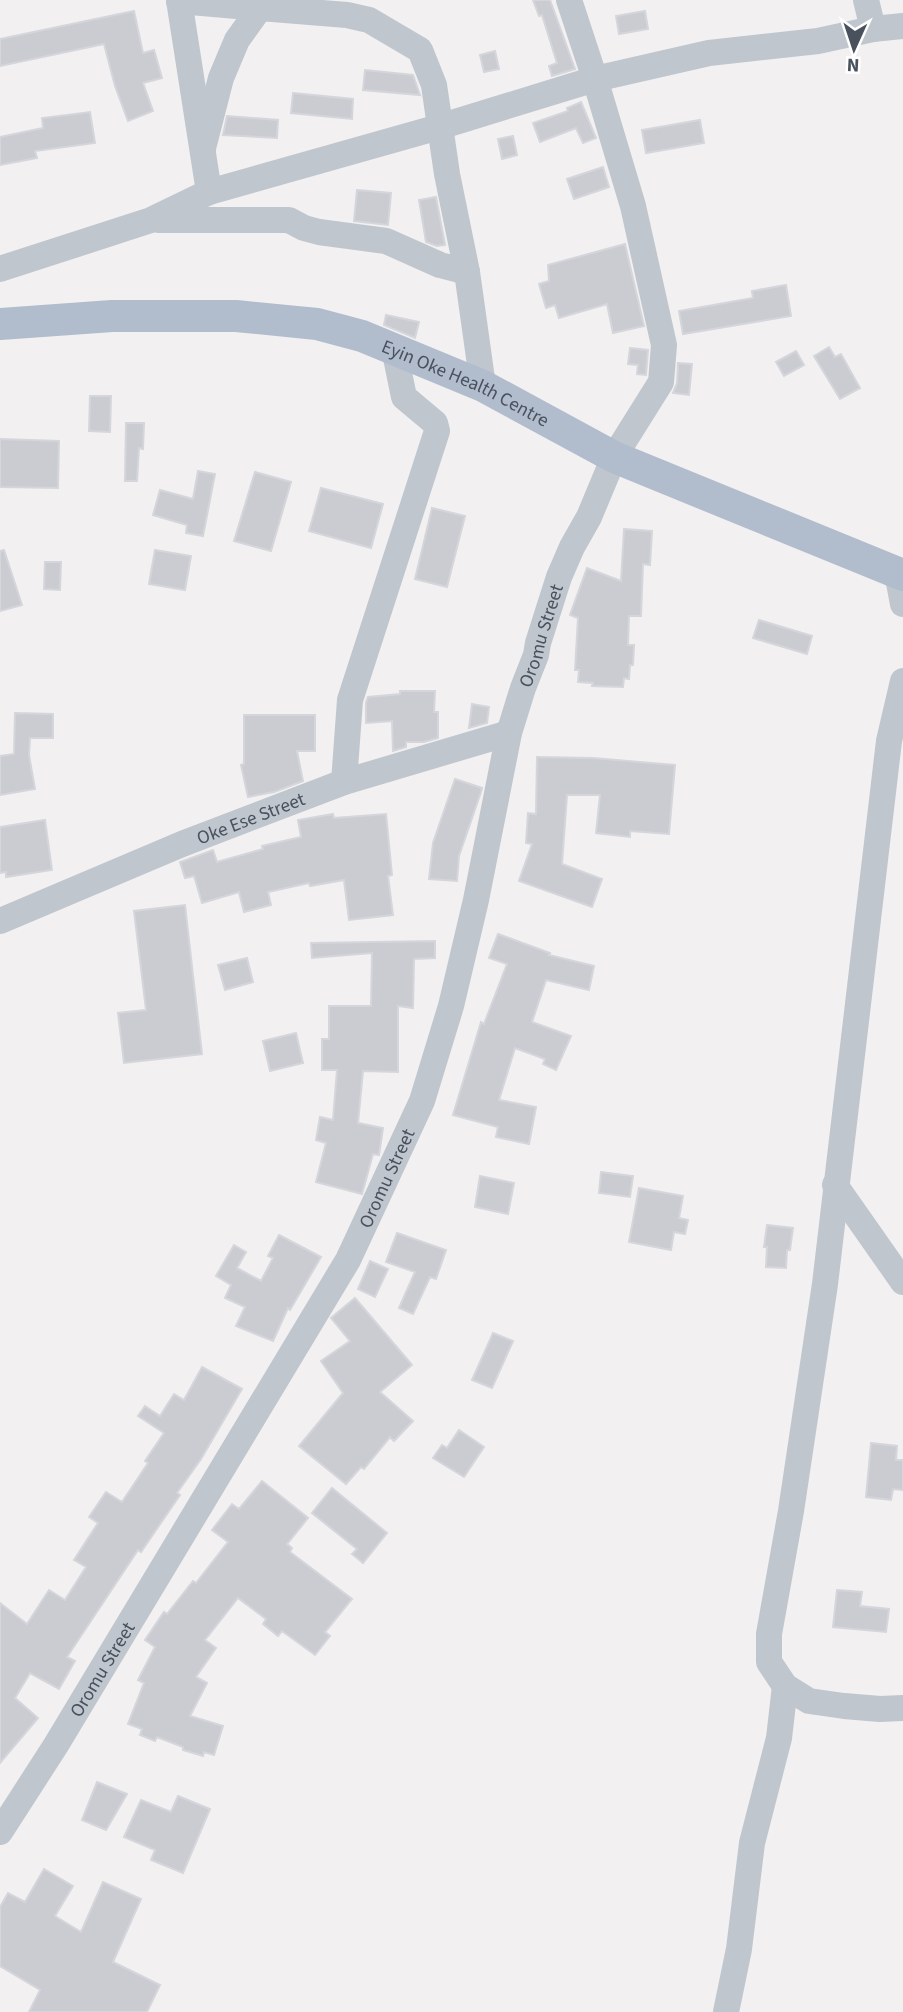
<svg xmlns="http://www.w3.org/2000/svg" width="903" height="2012" font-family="'Source Sans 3',sans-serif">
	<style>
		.building { fill: #caccd2; stroke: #d4d6db; stroke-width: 2 }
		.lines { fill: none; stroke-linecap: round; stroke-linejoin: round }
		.minor { stroke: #bfc6ce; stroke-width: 26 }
		.major { stroke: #b1bccd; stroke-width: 32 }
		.labels { text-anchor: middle; stroke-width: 5; stroke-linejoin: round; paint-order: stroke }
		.street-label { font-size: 19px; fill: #49515d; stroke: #fff }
	</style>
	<rect width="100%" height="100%" fill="#f2f0f0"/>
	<path class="building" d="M533,0H550L575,69L552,76L549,66L557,63L542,15L539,16Z
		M134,11L143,53L154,50L162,78L143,83L153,111L128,121L115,86L104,44L0,66V39Z
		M645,11L648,29L619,34L616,16Z
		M495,51L499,69L484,72L480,55Z
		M365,70L413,75L420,95L363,90Z
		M293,93L353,99L352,119L291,113Z
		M581,102L596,138L583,143L576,128L540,142L533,123L568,111L567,108Z
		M90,112L95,143L35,151L37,158L0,165V137L43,128L42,118Z
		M227,116L278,120L277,138L223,135Z
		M700,120L704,143L646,153L642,130Z
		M513,136L517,155L502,159L498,139Z
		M603,167L609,187L574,199L567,179Z
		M357,190L391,193L388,225L354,221Z
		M436,197L445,245L437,246L426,242L419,200Z
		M625,244L644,326L613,333L607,304L559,318L555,305L546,308L539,284L549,281L548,265Z
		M786,285L791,316L683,334L679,311L753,298L752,291Z
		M386,315L419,322L415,338L384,325Z
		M829,347L835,357L841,354L860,388L840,399L814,356Z
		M630,348L648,350L646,375L637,374L638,365L628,364Z
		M796,351L804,365L784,376L776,362Z
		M678,363L692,364L689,395L673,393L677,383Z
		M90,396H111L110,432L89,431Z
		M126,423H144L143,449L139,448L137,481H125Z
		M0,439L59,441L58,488L0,487Z
		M198,471L215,474L203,536L186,533L187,525L153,515L160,490L193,499Z
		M255,472L291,482L271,551L234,541Z
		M321,488L383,504L371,548L309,531Z
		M432,508L465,516L447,587L415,579Z
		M624,529L652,531L650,565L643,564L641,616H629L628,645H634L633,665H630L629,679L624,678L623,687L592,686L593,683L578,682L579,670H575L578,618L570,615L587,568L621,581Z
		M4,550L22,605L0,611V551Z
		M155,550L191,556L185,590L149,584Z
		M45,562H61L60,590L44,589Z
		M759,620L812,636L807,654L753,638Z
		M400,691H435L434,712H438V738L424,742H406V747L393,751L392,721L366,723V703L368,697L400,694Z
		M472,704L489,707L487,723L469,728Z
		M15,713L53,714V738H30L29,755L35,789L0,795V756L14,754Z
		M244,715H315V751H297L303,781L274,792L248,797L241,765L244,764Z
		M537,757L593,758L675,765L669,834L630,831V837L596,833L600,795H567L562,864L602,879L592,907L519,881L532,844L526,843L528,813L536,814Z
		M455,779L482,788L481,792L459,856L457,881L429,879L433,843Z
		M333,814L334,818L386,814L392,875L388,876L393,915L349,920L344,880L310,886L309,883L268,892L271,905L244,912L239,892L202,903L194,876L185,878L180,862L213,850L217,862L263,849L262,846L301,837L298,820Z
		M45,820L52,870L6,877V872L0,873V827Z
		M185,905L202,1054L124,1063L118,1013L146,1010L134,911Z
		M498,934L550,953L549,955L594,966L589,990L546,980L532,1022L571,1036L556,1070L543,1064L545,1059L515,1048L499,1100L536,1107L529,1144L496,1137L498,1127L453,1115L481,1022L484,1024L507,964L489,958Z
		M435,941V958L414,959L413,1008L398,1006V1072L363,1071L358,1123L383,1128L379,1155L373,1154L362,1194L316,1182L326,1143L316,1140L320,1117L333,1120L337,1070H322V1039H329V1006H371L372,953L312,958L311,943Z
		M247,958L253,982L225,990L218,965Z
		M296,1033L303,1063L270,1071L263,1041Z
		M601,1172L633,1176L630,1197L599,1193Z
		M480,1176L514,1183L508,1214L475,1207Z
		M639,1188L683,1196L679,1218L688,1220L685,1234L674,1232L671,1250L629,1242Z
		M767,1225L793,1228L790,1250H787L786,1268L766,1267L767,1247H764Z
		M397,1233L446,1250L436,1279L430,1277L413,1314L399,1308L415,1272L386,1262Z
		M279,1235L321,1257L290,1310L288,1308L273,1341L236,1326L245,1307L225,1298L231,1285L216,1276L234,1245L246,1252L237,1268L261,1281L273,1258L268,1256Z
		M370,1261L388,1269L375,1297L358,1289Z
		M355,1298L412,1365L380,1392L413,1421L394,1441L390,1437L364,1469L361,1467L346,1484L299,1446L343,1393L321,1361L350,1341L331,1318Z
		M493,1333L513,1341L492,1388L472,1380Z
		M202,1367L242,1389L201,1459L177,1493L180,1495L141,1552L138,1550L67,1657L75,1661L59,1689L30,1673L15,1698L38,1718L0,1763V1603L27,1624L49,1590L65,1600L86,1567L74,1560L98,1523L89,1517L106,1492L122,1502L148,1463L145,1461L164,1433L138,1416L145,1406L160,1416L174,1394L184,1400Z
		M459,1430L484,1447L464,1477L433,1458L442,1445L447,1448Z
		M871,1443L897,1446L896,1460H903V1490L893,1489L891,1500L866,1497Z
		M262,1481L308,1518L287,1544L292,1548L290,1552L352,1599L325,1632L330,1636L315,1655L282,1631L278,1636L263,1624L266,1619L238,1598L205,1640L216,1648L196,1677L207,1683L190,1716L223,1726L214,1755L204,1752L203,1756L183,1750V1747L157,1737L155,1741L140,1735L142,1729L128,1724L144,1683L138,1680L155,1647L145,1640L164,1612L167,1614L193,1581L196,1583L228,1542L212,1530L232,1504L239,1509Z
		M332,1488L387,1533L363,1563L352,1554L357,1549L312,1513Z
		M837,1590L862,1592L860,1606L889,1609L886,1632L833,1627Z
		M97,1782L127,1794L106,1830L82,1820Z
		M178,1796L210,1809L183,1873L151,1860L155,1850L124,1837L141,1800L171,1812Z
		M44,1869L73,1886L55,1916L81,1932L103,1882L141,1899L113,1962L160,1985L147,2012H29L40,1990L0,1966V1907L8,1893L25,1902Z"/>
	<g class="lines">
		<g class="minor">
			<path d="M179,0L209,192"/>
			<path d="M866,0L873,29"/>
			<path d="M179,1L260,8V0"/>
			<path d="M203,148L221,78L237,40L260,8L347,15L369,20L420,50L434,85L447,174L467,272L483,386"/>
			<path d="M159,220H289L304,228L319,232L386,241L440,265L467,272"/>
			<path d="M0,269L151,220L209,192L439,127L595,79L709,53L818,41L873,29L903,26"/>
			<path d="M897,572L903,604"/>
			<path d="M903,681L889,741L825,1284L791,1511L769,1634V1662L785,1686L809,1701L844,1706L880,1709L903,1708"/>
			<path d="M344,782L350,700L437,431L435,423L404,397L394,348"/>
			<path id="s1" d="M0,921L182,844L344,782L509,733"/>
			<path d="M835,1185L903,1282"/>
			<path id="s2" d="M0,1832L56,1745L348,1260L422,1101L451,1006L476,900L509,733L523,688L536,655L538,643L559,577L572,547L589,517L614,457L661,382L664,345L633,206L595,79L569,0"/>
			<path d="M726,2012L739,1949L752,1843L779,1738L785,1686"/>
		</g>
		<path class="major" id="s3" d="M0,324L112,316H236L317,324L362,336L483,386L614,457L903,575"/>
	</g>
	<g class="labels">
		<g class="street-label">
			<text dy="7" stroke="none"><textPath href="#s3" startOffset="478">Eyin Oke Health Centre</textPath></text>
			<text dy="7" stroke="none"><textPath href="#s2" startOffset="1326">Oromu Street</textPath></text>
			<text dy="7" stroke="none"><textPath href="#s1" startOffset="271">Oke Ese Street</textPath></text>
			<text dy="7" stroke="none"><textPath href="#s2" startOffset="760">Oromu Street</textPath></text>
			<text dy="7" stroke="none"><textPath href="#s2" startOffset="192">Oromu Street</textPath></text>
		</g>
	</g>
	<g transform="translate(854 49) rotate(183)" stroke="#ffffff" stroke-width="5" paint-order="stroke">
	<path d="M0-5L12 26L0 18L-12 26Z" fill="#49515d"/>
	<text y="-10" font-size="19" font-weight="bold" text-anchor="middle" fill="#49515d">N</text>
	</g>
</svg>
